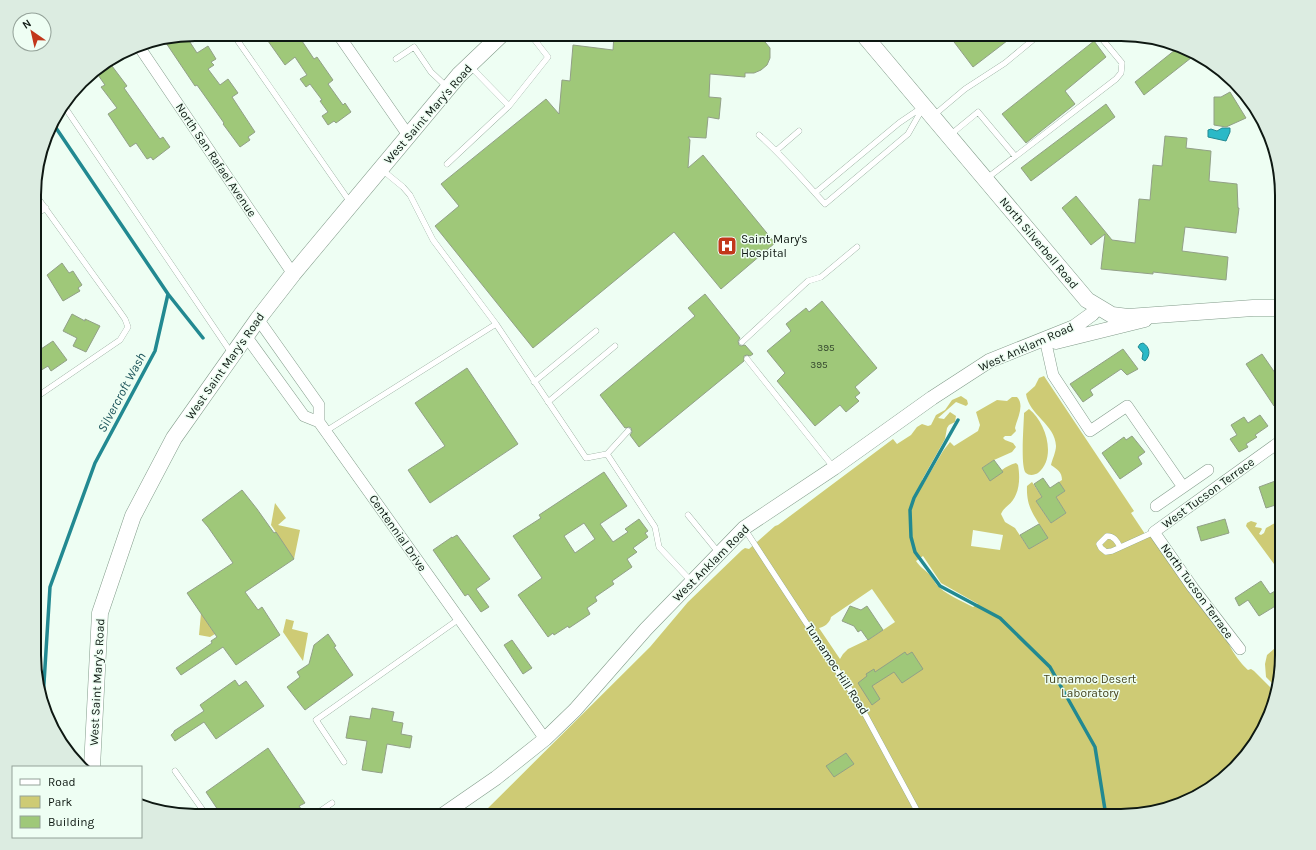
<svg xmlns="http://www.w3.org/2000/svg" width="1316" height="850" font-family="Karla,sans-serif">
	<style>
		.green { fill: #cecb75; fill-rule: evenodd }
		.water { fill: #2ab9c7; stroke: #228991 }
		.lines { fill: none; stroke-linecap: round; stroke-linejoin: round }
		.stream { stroke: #228991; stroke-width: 3.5 }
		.building { fill: #9fc879; stroke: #92a087; fill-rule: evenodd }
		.service-casing { stroke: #839c8b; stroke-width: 6 }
		.minor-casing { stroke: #839c8b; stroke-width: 12 }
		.tertiary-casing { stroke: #839c8b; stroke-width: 15 }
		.secondary-casing { stroke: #839c8b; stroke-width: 17 }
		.service { stroke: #fff; stroke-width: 5.5 }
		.minor { stroke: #fff; stroke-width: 11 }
		.tertiary { stroke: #fff; stroke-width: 14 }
		.secondary { stroke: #fff; stroke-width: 16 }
		.labels { text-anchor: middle; stroke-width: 3; stroke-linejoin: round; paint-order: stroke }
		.number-label { font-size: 10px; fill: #32442c }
		.street-label { font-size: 12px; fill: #0e1812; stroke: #eefef3 }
		.poi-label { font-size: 12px; fill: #0e1812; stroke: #eefef3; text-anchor: start }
		.park-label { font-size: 12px; fill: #47461f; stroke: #eefef3 }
		.water-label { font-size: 13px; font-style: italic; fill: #1c545a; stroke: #eefef3 }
		.rim { fill: none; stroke: #0e1812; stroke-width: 2 }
	</style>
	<rect width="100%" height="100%" fill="#eefef3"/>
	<path class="green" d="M1044,376L1134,511L1131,513L1147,537L1152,534L1175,568L1190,594L1207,612L1228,640C1229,648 1241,664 1248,670L1251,669L1254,671L1272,689L1274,687V685L1266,677L1265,664L1267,655L1275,648L1279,631L1282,630V666L1274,707L1255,745L1201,795L1132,816H480L650,647L688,602L742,550L745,548L749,549L775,526L778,525L893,439L897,444L911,435L917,427L922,424L928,426L931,425L936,415L945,410L952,400L961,396L967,400L968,404L966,406L956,402L938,418L944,419L950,412L956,416L955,422L949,425L947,428L945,439L922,480L924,483L943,451L950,442L954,446L978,431L980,425L976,412L997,400L1007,401L1012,397H1017C1025,405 1017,419 1015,428L1016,431L1011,436H1005L1003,438L1005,440L1013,443L1016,447L1012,452L994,460L982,468L990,480C998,473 1005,466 1016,463L1018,465C1020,476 1020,490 1013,500C1009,506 1004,507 1001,514L1005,522L1015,528L1029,549L1047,538C1037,517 1026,511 1027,486L1032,482L1042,497L1036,501L1051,523L1066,513L1056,497L1065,491L1059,482L1062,480C1062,472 1057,469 1051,465C1052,460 1056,452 1056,446C1055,424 1029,415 1026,394L1035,386L1039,378ZM973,530L1003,535L1000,550L971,546ZM923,556L941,583L978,604L973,607C962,601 944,594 936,584C934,581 932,577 929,574C924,569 920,567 916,561ZM872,589L895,622L871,638L848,649L843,654L840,659L819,628C824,627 830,623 831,617Z
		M1029,409C1046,422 1057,458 1038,473C1035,475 1029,476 1026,473C1020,468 1024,423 1024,413Z
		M275,503L286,518L278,525L300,530L294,559L271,525Z
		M1282,519V532L1274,538C1284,549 1282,563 1282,579L1274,564L1246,526L1247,523L1251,521L1257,523L1255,527L1261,528L1262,529L1259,534L1261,535L1264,533L1266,528Z
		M201,613L215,634L210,637L199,635Z
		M286,619L294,621L292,629L308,633L303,661L283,632Z"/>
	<path class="water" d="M1222,128H1230V132L1226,141L1208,137V130L1211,129L1217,131Z
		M1143,343C1150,347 1151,355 1145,361L1142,359L1143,353L1138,347L1140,344Z"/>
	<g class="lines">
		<path class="stream" d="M168,294L203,338
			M958,420L914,498L910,510L911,537L915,552L940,586L1000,618L1050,667L1095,747L1106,816
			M43,699L50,587L95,463L155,351L168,294L52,122"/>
	</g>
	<path class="building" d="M278,34H294L298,40L300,38L314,59L317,57L333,80L328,84L343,105L345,103L351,112L336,123L334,121L328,125L322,116L328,112L320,101L322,100L310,84L306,87L300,79L307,75L295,57L285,65L268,41Z
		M614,34H645L651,35V38L671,40L672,34H754L765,42L770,48V58L767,65L761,70L754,73H745V77L710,74L709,97L721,98L719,119L708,117L706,138L688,137L690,140L688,168L703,155L775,243L721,289L674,232L533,348L435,226L459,206L441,184L546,99L559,114L562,80L570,81L573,45L613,50Z
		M948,34H1016L973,67Z
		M186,36L197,53L208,46L216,59L211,62L214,65L208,69L220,85L228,79L238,93L232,97L255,132L248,137L250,140L240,147L223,124L224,123L197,85L195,86L164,40Z
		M1094,41L1106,57L1065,91L1075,104L1026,143L1002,114Z
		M1180,46L1196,54L1144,95L1135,82Z
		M109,62L127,86L124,88L160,139L163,137L170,147L153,160L151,157L147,159L136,143L130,147L108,114L117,108L101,87L105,85L96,72Z
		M1230,92L1246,118L1226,127L1214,125V97H1221Z
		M1106,104L1115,117L1031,181L1021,168Z
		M1165,136L1187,138L1186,148L1211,151L1209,181L1237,184L1238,208H1239L1236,233L1185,227L1182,251L1228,257L1226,280L1153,272V274L1101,269L1105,234L1091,245L1062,208L1076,196L1112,240L1135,243L1139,199L1150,200L1153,165L1162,166Z
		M62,263L69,273L73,271L82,285L78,288L80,291L63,301L47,275Z
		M705,294L740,338L738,341L739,345L741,346L745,345L753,354L750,356L747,355L744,356V361L639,447L630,435L632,432L631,428L629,427L625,428L600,395L695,316L688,308Z
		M822,301L877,368L855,387L860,393L855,397L859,401L846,412L840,405L815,426L777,381L785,373L767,351L791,331L786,324L806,308L809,312Z
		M72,314L85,321V319L100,326L86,352L73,346L77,338L63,331Z
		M53,341L67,360L51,371L48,366L35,374V353Z
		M1123,349L1138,369L1127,375L1121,369L1090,390L1093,395L1083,402L1070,384Z
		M1262,354L1282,383V401L1274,406L1246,364Z
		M467,368L518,444L430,503L408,470L445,446L415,403Z
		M1260,415L1268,426L1255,435L1257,437L1246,444L1248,447L1239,452L1230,439L1237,435L1231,425L1244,417L1248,423Z
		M1132,436L1145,452L1138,457L1142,464L1120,479L1102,453L1124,437L1126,440Z
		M994,460L1003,472L990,481L982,468Z
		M604,472L627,506L600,524L613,542L628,532L625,529L639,519L648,531L645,533L648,537L633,548L637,552L627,559L632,567L612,581L614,584L595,597L597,601L587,608L590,614L569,628L568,626L554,635L553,633L548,637L518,595L542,578L513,536L541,518L539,515ZM584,523L595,539L575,553L564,536Z
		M1043,478L1050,488L1059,482L1065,491L1056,497L1066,513L1051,523L1036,501L1042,497L1034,484Z
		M1278,480L1279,482H1282V503L1266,508L1259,487Z
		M242,490L257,509L274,533L276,532L294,559L245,592L258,610L262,607L280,635L236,665L223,647L181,675L176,668L212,643L211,641L217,637L187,593L233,563L208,527L202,520Z
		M1225,519L1229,533L1201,541L1197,527Z
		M1039,524L1048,538L1029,549L1020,535Z
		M457,535L490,579L476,589L489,607L481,612L468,594L465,596L433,550L452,537V538Z
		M1261,581L1270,594L1275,591L1282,602L1259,616L1248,600L1239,606L1235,598Z
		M850,606L861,610L867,606L883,630L868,640L861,630L858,632L854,626L842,621Z
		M328,634L336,646L334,647L353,675L305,710L287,687L300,677L297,672L309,664L314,645Z
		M512,640L532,668L523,674L504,645Z
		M905,652L907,655L912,652L923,669L902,683L894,672L872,686L880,699L872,705L858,683L867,676L866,674L874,669L875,672Z
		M235,680L239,686L246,681L264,706L216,739L204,722L175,741L171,735L174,732V731L204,711L200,705Z
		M372,708L394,712L392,721L403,723L401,734L412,736L410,748L387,744L382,773L362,770L367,741L346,738L350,716L370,719Z
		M268,748L305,803L299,806L306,816H222L206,792Z
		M846,753L854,764L834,777L826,766Z"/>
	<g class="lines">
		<g class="service-casing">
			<path id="service" d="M233,34L350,202
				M590,36L591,34
				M396,59L414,47L431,72L447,87
				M471,67L509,106L548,57L530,34
				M64,106L232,354
				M933,116L965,89L1005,63L1040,34
				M759,135C783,156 803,180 825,204L908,134L924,106L899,123L815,193
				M950,135L978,112L1015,156
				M777,150L799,131
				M447,164L509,106
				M381,169L403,187L410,195L433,240L496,324L586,458L607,454L655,527L659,547L691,581
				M986,179L1116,79L1121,73L1122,63L1098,34
				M35,194L118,309L125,319L128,327L120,340L35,398
				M35,215L46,208
				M742,342L808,281L821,277L857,247
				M747,359L834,468
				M534,382L596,331
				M548,402L615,346
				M326,431L496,324
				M607,454L628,431
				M688,515L719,553
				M744,528L860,705L920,816
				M1120,547C1117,541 1114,536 1107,536L1099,544L1101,548L1106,552L1112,551L1154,532
				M344,762L316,720L459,619
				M175,771L207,816
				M313,816L332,803"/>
		</g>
		<g class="minor-casing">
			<path id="minor" d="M338,34L408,135
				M138,45L293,274
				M258,319L319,405V422
				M246,336L304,416L319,422L545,739
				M1045,339L1053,375L1090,431L1127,406L1183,487
				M1156,506L1208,470
				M1240,649L1193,588L1154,532L1282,440"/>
		</g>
		<g class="tertiary-casing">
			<path id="tertiary" d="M1056,342L1145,320
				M441,816L496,778L545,739L575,710L646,629L744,528L834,468L932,398L989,361L1074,327L1092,314L1098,307"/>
		</g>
		<g class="secondary-casing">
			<path id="secondary" d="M863,34L1087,300L1112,315L1128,317L1253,308H1282
				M92,767L100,613L133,516L174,438L258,319L293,274L459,75L502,34"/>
		</g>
		<use href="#service" class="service"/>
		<use href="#minor" class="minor"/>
		<use href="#tertiary" class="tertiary"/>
		<use href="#secondary" class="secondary"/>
	</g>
	<defs>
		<g id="hospital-square" transform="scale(1)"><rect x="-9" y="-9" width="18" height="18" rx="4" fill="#c2371b" stroke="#eefef3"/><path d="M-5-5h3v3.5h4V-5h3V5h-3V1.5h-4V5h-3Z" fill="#fff"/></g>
	</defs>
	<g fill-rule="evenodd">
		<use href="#hospital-square" x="727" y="246"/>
	</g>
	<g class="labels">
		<g class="number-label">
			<text x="826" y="351">395</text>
			<text x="819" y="368">395</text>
		</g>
		<g class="street-label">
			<text transform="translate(428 114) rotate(-49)" y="4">West Saint Mary's Road</text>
			<text transform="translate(216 160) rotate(56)" y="4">North San Rafael Avenue</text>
			<text transform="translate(1039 243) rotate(50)" y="4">North Silverbell Road</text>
			<text transform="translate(1026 347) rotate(-24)" y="4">West Anklam Road</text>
			<text transform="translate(225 366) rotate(-55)" y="4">West Saint Mary's Road</text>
			<text transform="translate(1208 493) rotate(-36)" y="4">West Tucson Terrace</text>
			<text transform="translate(398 533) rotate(55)" y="4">Centennial Drive</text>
			<text transform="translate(711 563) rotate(-45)" y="4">West Anklam Road</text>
			<text transform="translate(1197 591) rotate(54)" y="4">North Tucson Terrace</text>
			<text transform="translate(837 669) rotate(57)" y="4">Tumamoc Hill Road</text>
			<text transform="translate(97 682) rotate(-87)" y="4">West Saint Mary's Road</text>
		</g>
		<g class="poi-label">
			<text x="741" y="243">Saint Mary's<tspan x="741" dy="14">Hospital</tspan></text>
		</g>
		<g class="park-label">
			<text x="1090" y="683">Tumamoc Desert<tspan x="1090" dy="14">Laboratory</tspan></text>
		</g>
		<g class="water-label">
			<text transform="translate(121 392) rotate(-62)" y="5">Silvercroft Wash</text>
		</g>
	</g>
	<path d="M0 0H1316V850H0ZM195 41H1121A154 154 0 0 1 1275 195V655A154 154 0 0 1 1121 809H195A154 154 0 0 1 41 655V195A154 154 0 0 1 195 41Z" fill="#dcece1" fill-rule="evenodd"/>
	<path class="rim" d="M195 41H1121A154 154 0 0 1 1275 195V655A154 154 0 0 1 1121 809H195A154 154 0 0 1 41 655V195A154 154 0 0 1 195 41Z"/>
	<rect x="12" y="766" width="130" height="72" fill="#eefef3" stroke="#94a299"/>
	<rect x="20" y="779" width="20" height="6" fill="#ffffff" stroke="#94a299"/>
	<text x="48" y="786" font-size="12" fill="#0e1812">Road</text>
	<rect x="20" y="796" width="20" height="12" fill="#cecb75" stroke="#94a299"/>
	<text x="48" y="806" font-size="12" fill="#0e1812">Park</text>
	<rect x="20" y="816" width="20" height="12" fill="#9fc879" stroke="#94a299"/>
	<text x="48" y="826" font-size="12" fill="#0e1812">Building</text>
	<g transform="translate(32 32) rotate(326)"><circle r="19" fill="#eefef3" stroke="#94a299"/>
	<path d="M0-3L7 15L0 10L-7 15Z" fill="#c2371b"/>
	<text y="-6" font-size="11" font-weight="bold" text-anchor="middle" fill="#0e1812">N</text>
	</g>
</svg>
